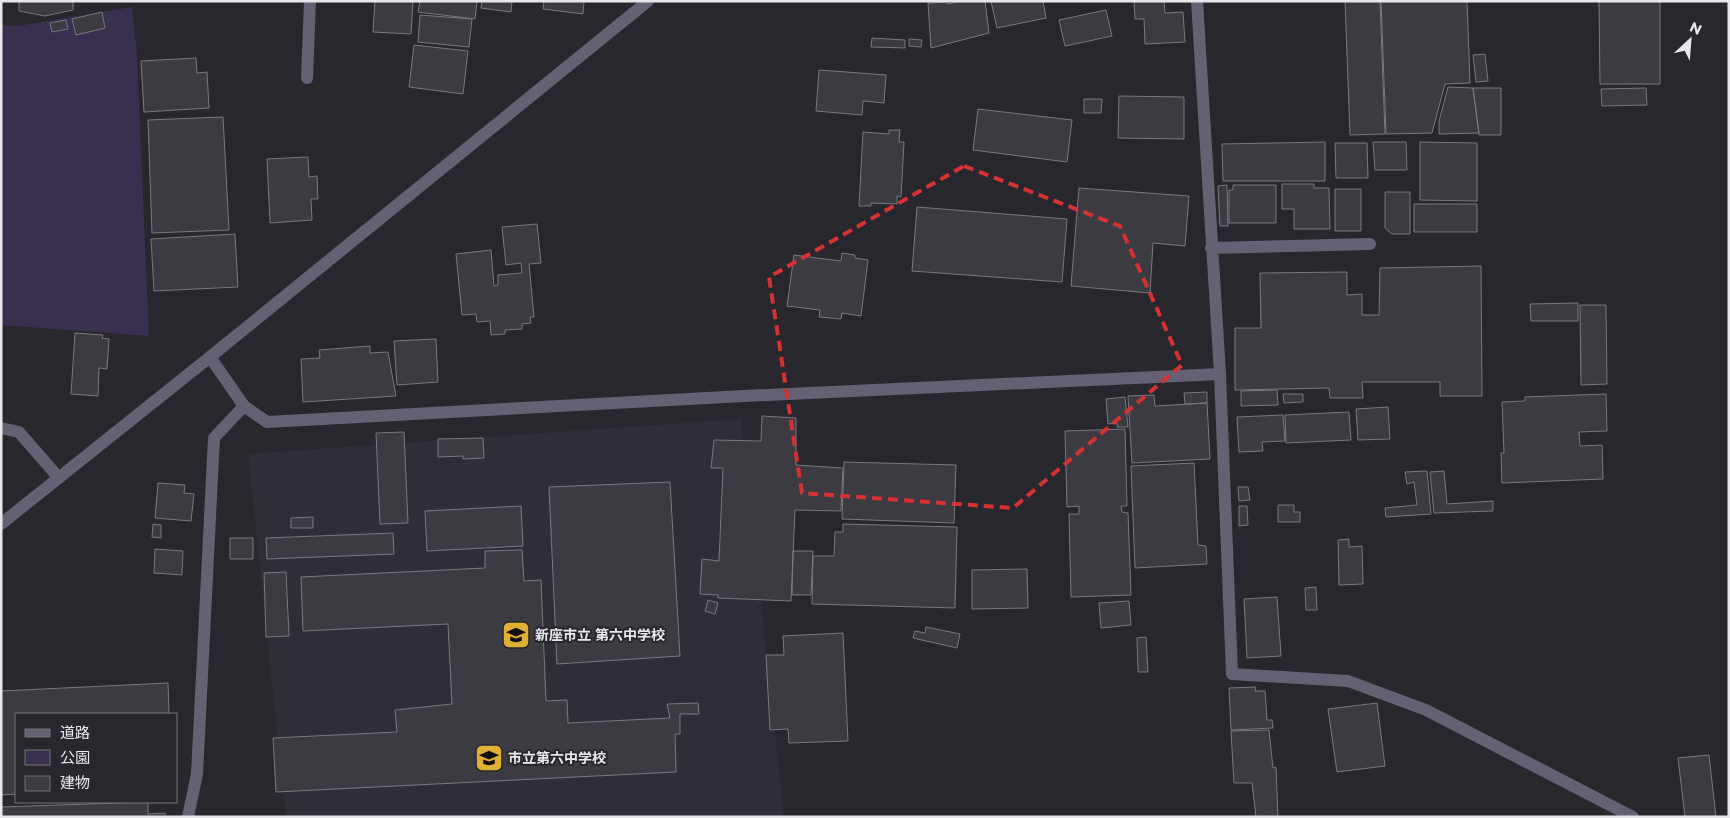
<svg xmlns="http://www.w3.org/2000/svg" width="1730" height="818" font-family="Montserrat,'Noto Sans JP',sans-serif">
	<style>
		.built { fill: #302d39 }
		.green { fill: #39304f }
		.building { fill: #3d3b42; stroke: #7a7880 }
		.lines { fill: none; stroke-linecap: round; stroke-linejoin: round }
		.service { stroke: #656074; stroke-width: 12 }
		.minor { stroke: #656074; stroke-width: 12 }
		.tertiary { stroke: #656074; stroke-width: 12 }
		.marked { fill: none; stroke: #d73232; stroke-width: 4; stroke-dasharray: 10 6; stroke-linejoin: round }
		.labels { text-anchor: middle; stroke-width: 4; stroke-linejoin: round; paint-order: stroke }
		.poi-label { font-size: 14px; font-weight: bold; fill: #e9e8ec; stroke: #28272d; text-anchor: start }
	</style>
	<rect width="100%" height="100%" fill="#28272d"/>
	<path class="built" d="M741,419L784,817H286L248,454Z"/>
	<path class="green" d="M132,7L137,56L149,336L1,325V25L18,26Z"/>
	<path class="building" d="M19,1H73V10L45,16L19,11Z
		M375,1H413L411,34L373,32Z
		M420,1H477L475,19L418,12Z
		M482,1H512L511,12L481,8Z
		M544,1H584L583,14L543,9Z
		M962,1H985L989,33L931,48L928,3L948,2V4Z
		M991,1H1043L1046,18L997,28Z
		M1134,1H1164L1165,13L1183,12L1185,42L1145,44L1144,19H1135Z
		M1345,1H1380L1385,134L1350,135Z
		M1381,1H1467L1470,83L1445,84L1432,133L1386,134Z
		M1599,1H1660V84H1600Z
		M1106,10L1112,36L1065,46L1059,20Z
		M102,12L105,28L76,35L72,19Z
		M420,15L472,19L469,47L418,42Z
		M66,20L68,29L52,32L50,23Z
		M872,38L905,40V48L871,47Z
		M909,39L922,40L921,47L909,46Z
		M414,45L468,51L463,94L409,87Z
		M1485,54L1488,81L1476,82L1473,55Z
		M196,58L197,73L207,72L209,108L144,112L141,61Z
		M819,70L886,75L884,103L863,101L862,115L816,111Z
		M1448,87L1473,88L1479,133L1439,134V121Z
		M1473,88H1501V135H1479Z
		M1646,88L1647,105L1602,106L1601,89Z
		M1119,96L1184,97V139L1118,138Z
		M1084,99H1102L1101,113H1084Z
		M978,109L1072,120L1067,162L973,150Z
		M223,117L229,230L152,233L148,120Z
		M889,130H900L899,142H904L901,197L897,196V204L871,203V206H859L863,132L889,134Z
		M1325,142V181H1223L1222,144Z
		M1373,142H1406L1407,170H1375Z
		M1420,142L1477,143V201L1420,200Z
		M1335,143H1367L1368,178H1336Z
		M308,157L309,177L317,176L318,199H311L312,220L270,223L267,159Z
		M1282,184H1314V188H1329L1330,229H1294V209H1282Z
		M1227,185L1228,226H1220L1218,186Z
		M1233,185H1276V223H1229V190H1233Z
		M1079,188L1189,196L1185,246L1153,243L1150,293L1071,286Z
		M1335,189H1361V231H1335Z
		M1385,192H1410V234H1392L1385,228Z
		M1414,204H1477V232H1414Z
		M917,207L1067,219L1062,282L912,271Z
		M537,224L541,263L529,264L534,317H530L531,323L522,324V329L505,330V334L491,335L490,321L477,322L476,314L462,315L456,254L491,250L494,286L498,285V275L522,273L521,263L506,265L502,227Z
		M235,234L238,287L154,291L151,239Z
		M842,253L855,255V258L868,260L861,316L842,313L841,319L819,317L820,310L787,306L794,255L841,261Z
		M1481,266L1482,396H1440V382H1362L1363,398H1330L1329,388L1235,390V328H1261L1260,273L1347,272V295L1362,294V315H1379L1380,268Z
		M1578,303V321H1531L1530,304Z
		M1580,305H1606L1607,384L1581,385Z
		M75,333L103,335L102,338L109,339L107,369L99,368L98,396L71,394Z
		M436,339L438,382L397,385L394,341Z
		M370,346V353L388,352L396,396L303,402L301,359L320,358L319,350Z
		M1277,390L1278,405L1241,406V391Z
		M1207,392V403L1185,404L1184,393Z
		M1283,394H1303V402L1284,403Z
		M1606,394L1607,431L1579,432L1580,446L1602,445L1603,479L1502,483L1501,453H1504L1502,402L1525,401V397Z
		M1154,395L1155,406L1207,403L1210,459L1132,463L1128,396Z
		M1125,397L1128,427H1117V423L1108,424L1106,399Z
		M1388,407L1390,439L1358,440L1356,409Z
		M1349,412L1351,440L1286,443L1285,415Z
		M1283,415L1285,441L1262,442L1263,451L1239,452L1237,417Z
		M762,416L796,418V465L843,468L841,511L795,510L791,601L718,598V595L700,594L702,559L719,561L723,468H711L714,440L761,441Z
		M1125,429L1127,506H1121L1122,512L1128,513L1131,595L1071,597L1069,514H1079V506L1067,507L1065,431Z
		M404,432L408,523L380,524L376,433Z
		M483,438L484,458L463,459V456L438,457V439Z
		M844,462L956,465L954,523L842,519Z
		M1194,463L1198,545L1206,546L1207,564L1135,568L1131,466Z
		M1427,471L1431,514L1386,517L1385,508L1417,505L1414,482L1407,484L1405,472Z
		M1444,471L1447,504L1493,501V511L1434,513L1430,472Z
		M670,482L680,656L557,664L549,487Z
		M158,483L185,485L184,493L194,494L191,521L155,518Z
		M1238,487H1248L1250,500L1239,501Z
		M1278,505H1294V512H1300V522H1278Z
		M521,506L523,546L427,551L425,511Z
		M1239,506H1247L1248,525L1239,526Z
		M313,517V528H291V518Z
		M153,524L161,525V538L152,537Z
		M843,524L957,527L955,608L812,604L813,556H834L835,532H843Z
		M393,533L394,554L267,559L266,538Z
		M230,538H253V559H230Z
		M1349,539V547L1362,546L1363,584L1339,585L1338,540Z
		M155,549L183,551L182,575L154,573Z
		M522,550L524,581L541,580L546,701L567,700L568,723L670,718L667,704L698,703L699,714H680V734H675L676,772L276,792L273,738L397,732L395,710L452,704L448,624L303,631L301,577L485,568V551Z
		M793,551H813L811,595H792Z
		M1027,569L1028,608L972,609V570Z
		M286,572L289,636L266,637L264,573Z
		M1316,587L1317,610H1306L1305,588Z
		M1277,597L1281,656L1247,658L1244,599Z
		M708,600L718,603L715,614L705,611Z
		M1129,601L1131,625L1101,628L1099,603Z
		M926,627L960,634L957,648L913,638L915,631L925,633Z
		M843,633L848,741L789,743L788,729L770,730L766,655H784L783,636Z
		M1146,637L1148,672H1138L1137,638Z
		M168,683L169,714H16V794L1,795V691Z
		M1256,687L1255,691H1265L1267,720H1272L1273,728L1231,730L1229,688Z
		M1377,703L1385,766L1337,772L1328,709Z
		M1269,730L1273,768L1276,767L1278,817H1256L1252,783H1234L1231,731Z
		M1709,755L1716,817H1685L1678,758Z
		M148,802V814L165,813V817H1V807Z"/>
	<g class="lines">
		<path class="service" d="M307,78L310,1
			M188,817L197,774L214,438L244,406"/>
		<path class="minor" d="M1197,1L1220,374L1232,674L1348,681L1426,710L1633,817
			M1211,248L1370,244
			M210,357L244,406L267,422L744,396L1220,374
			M1,428L19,432L59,478"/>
		<path class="tertiary" d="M1,524L210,357L648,1"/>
	</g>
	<path class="marked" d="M964,166L1120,226L1182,365L1013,508L802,493L769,277Z"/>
	<defs>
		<g id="school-square" transform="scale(1.4375)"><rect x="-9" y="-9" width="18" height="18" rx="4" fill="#dfb034" stroke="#28272d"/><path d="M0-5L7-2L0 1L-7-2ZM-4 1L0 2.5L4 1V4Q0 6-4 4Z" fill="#111"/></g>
	</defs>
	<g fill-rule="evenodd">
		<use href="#school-square" x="516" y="635"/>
		<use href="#school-square" x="489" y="758"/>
	</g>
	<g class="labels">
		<g class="poi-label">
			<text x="535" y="640">新座市立 第六中学校</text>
			<text x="508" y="763">市立第六中学校</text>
		</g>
	</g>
	<rect width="1730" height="818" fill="none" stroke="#e9e8ec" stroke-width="5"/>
	<rect x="15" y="713" width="162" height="90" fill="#28272d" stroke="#757479"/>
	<rect x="25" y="729" width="25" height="8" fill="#656074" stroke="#757479"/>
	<text x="60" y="738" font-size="15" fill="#e9e8ec">道路</text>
	<rect x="25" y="750" width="25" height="15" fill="#39304f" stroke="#757479"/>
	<text x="60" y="763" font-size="15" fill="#e9e8ec">公園</text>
	<rect x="25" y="776" width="25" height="15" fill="#3d3b42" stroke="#757479"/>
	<text x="60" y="788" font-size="15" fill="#e9e8ec">建物</text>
	<g transform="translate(1690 40) rotate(26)" stroke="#28272d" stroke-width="4" paint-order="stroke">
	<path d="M0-4L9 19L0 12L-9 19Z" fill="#e9e8ec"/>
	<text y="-8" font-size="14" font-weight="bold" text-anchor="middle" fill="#e9e8ec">N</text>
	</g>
</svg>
